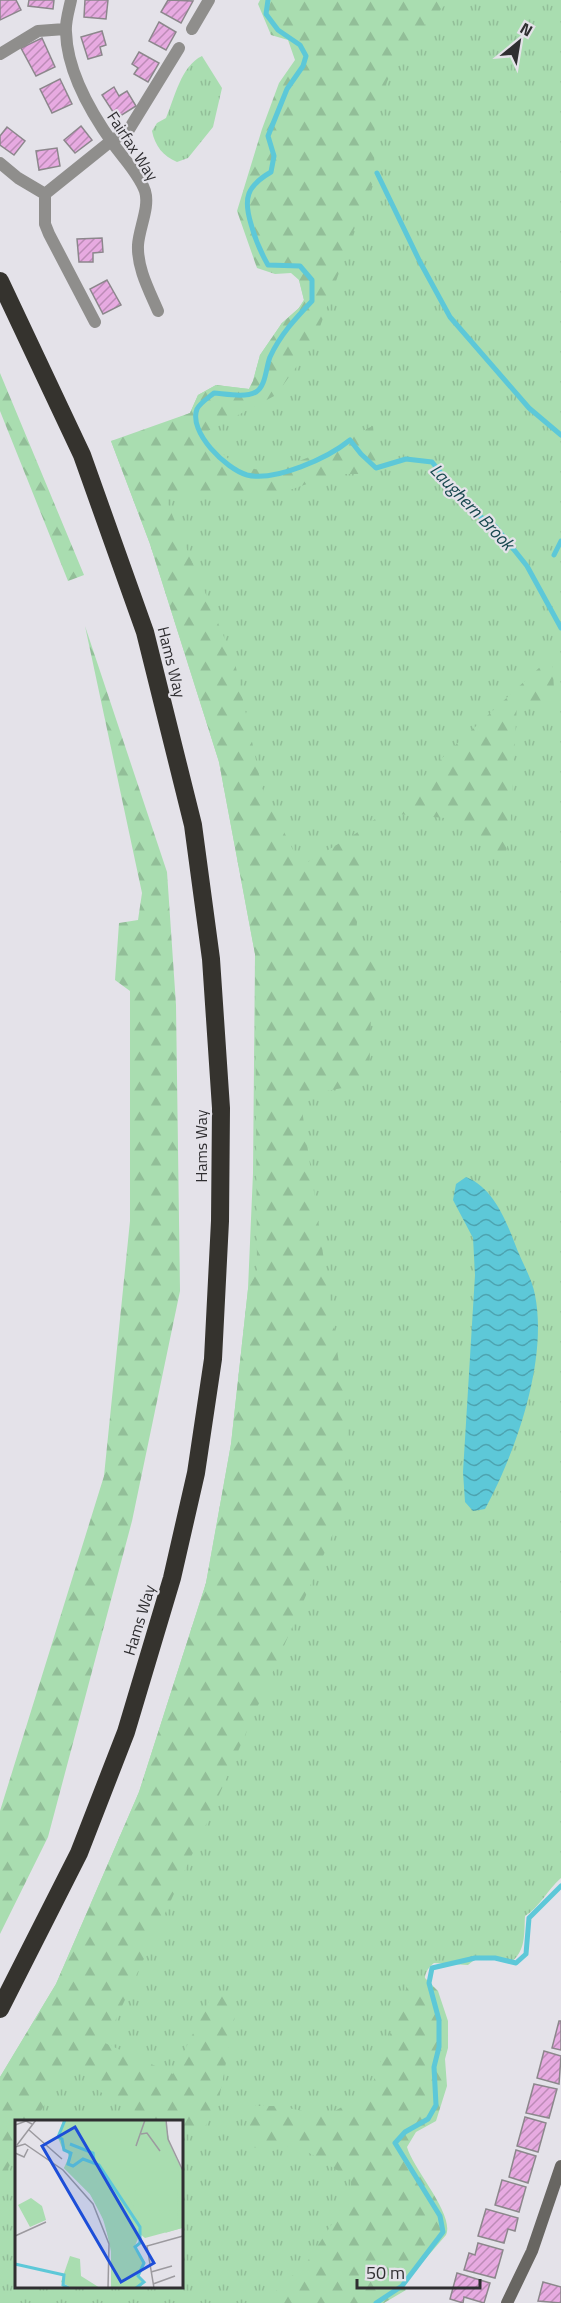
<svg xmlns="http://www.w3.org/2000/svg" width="561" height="2303" font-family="'Titillium Web',sans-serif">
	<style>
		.grass { fill: url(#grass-tufts); fill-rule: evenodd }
		.forest { fill: url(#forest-firs) }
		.water { fill: url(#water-waves) }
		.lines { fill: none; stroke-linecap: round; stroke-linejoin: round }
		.stream { stroke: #5dc8d8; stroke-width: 5 }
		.building { fill: url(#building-hatch); stroke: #8c878c; stroke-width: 1.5 }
		.street { stroke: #8f8e8c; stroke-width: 12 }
		.secondary { stroke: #686662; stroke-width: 12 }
		.highway { stroke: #35332e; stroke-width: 18 }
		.labels { text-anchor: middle; stroke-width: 4.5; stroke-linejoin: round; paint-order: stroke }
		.street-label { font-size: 16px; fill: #2f2e31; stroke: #e4e2e9 }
		.water-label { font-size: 18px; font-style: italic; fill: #18484f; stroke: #e4e2e9 }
		.inset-river { fill: none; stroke: #5dc8d8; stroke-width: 3 }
		.inset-road { fill: none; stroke: #9c9a9f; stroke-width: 1.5 }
		.view { fill: #1d4ed8; fill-opacity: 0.15; stroke: #1d4ed8; stroke-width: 3 }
		.inset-edge { fill: none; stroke: #2f2e31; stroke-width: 3 }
	</style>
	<defs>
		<pattern id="grass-tufts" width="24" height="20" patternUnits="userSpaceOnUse" patternTransform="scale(1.5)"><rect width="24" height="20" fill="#a9ddb0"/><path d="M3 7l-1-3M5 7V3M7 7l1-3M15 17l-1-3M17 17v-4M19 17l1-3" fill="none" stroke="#92be98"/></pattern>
		<pattern id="forest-firs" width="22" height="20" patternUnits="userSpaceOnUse" patternTransform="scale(1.5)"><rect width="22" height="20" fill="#a9ddb0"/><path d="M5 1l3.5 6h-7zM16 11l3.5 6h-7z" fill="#92be98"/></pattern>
		<pattern id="water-waves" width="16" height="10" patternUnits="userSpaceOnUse" patternTransform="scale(1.5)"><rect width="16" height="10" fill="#5dc8d8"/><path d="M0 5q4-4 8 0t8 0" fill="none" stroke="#4da3b0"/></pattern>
		<pattern id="building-hatch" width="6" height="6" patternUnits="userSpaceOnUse" patternTransform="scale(1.5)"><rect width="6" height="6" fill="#e7aae1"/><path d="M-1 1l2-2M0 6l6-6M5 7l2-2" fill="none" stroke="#bc8bb7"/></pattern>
	</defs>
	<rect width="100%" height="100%" fill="#e4e2e9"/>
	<path class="grass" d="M278,0H561V1878C548,1889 539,1908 525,1916C524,1934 526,1952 510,1963C489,1958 486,1950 468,1965L434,1963C425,1970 424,1977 425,1987L408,2128L371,2303H0V2077L56,1984L139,1792L206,1583L231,1444L248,1289L253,1173L255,954L219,762L150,544L111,441C138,437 164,423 190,413L198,395L216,385L249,389L253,381L260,355L282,323L299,308L304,300L299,280L304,82ZM16,2122H182V2286H16Z
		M202,56L222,88L213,127L188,158L177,162C163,156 155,146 152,131L157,123L166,118C175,97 181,66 202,56Z"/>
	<path class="forest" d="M260,0H450L401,49L375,110L374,180L355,227L315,341L276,395L208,431C214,441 221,454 230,460C269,489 336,442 373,426L377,474H336L272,496L163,493L235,663L262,788L301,866L355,834L402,799L448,752L552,656L555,705L517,703L510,830L505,858L488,856L479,832L445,818L398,814L356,849L363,861L355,943L373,946L379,981L371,1015L369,1083L300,1096L348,1425L341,1515L209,1818L105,2043L173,2074L211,1997L228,1993L237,2005L219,2099L199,2139L182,2131V2122L159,2121L119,2104L93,2087L80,2057L53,2090L35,2121L16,2122V2154L0,2183V2077L56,1984L139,1792L206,1583L231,1444L248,1289L257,1271L255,954L219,762L150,544L111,441L190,413L198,395L216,385L249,389L253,381L260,355L282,323L299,308L304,300L299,280L291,273L275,274L257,268L237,211L262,129L279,83L295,60L288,40L271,35L258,4Z
		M0,373L84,575L68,581L0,411Z
		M85,626L167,872L176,1005L180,1291L132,1521L48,1837L0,1934V1811L104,1476L130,1221V991L115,980L119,923L138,920L142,893Z
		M424,1977L438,1991L448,2021V2048L445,2059L447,2086L436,2121L416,2132L407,2147C413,2169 455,2215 446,2235L402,2286L406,2290L384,2303H263L307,2262L351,2195V2179L311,2154L292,2145L271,2151L243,2145L254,2106H279L326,2116L370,2091L410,1978Z"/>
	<path class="water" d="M466,1177C493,1188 505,1218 515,1244C521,1261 532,1278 535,1295C548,1360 516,1452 485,1509L473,1511L465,1502L463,1472L475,1275L473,1238L453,1200L456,1184Z"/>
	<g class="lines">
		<path class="stream" d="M268,0L266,14L278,30L300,45L306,56L303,66L287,89L268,136L274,156L271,172C247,186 243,198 251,224C255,239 260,251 268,265L300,266L312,280V301C295,319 280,335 270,357C266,367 266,386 256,392C246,398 226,394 214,393C208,398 200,403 197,409C188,432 226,469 247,475C275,482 328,458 350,440L361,454L376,468L406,459L432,462L472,511L495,526L527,566L561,628
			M377,173L420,262L450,317L529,408L561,435
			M554,555L561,541
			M376,2303L402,2286L443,2232L440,2216L395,2143L405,2132L428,2119L436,2105L434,2067L439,2047V2020L429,1983L432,1968L475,1958H495L516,1963L526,1954L529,1918L561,1886"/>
	</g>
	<path class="building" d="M0,0H16L21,10L0,20Z
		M29,0H54L53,9L28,6Z
		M85,0H108L106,19L84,17Z
		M168,0L193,1L181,23L161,12Z
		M159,22L176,32L166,50L149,41Z
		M102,31L106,45L100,47L102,55L88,59L81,37Z
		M42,38L55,67L36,76L21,48Z
		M139,52L159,63L148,82L134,74L138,68L132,64Z
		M60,79L72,104L52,113L40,89Z
		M114,87L119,96L127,91L136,106L117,118L102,95Z
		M81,126L92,140L75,153L64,140Z
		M7,127L25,141L14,155L0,145V136Z
		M57,148L60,166L39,170L36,151Z
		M102,238L103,252L93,253V262H79L77,239Z
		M107,280L121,305L103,314L90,289Z
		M559,2021H561V2050L552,2048Z
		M544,2051L561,2056L559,2084L537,2078Z
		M534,2084L557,2089L549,2118L526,2113Z
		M525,2117L546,2123L538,2152L517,2146Z
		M516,2150L536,2156L528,2183L509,2177Z
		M502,2180L526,2187L519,2212L495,2205Z
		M486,2209L518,2218L515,2231L508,2229L504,2243L478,2236Z
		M478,2243L503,2250L495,2278L464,2270L469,2253L475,2255Z
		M457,2273L490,2283L484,2303L464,2297L463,2303L450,2299Z
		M543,2282L561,2287V2303L538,2301Z"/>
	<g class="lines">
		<path class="street" d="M71,0C69,10 65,22 66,32C67,72 91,113 114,145C124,159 139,174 145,191C150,207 139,228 138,245C137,268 149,290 158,311
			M192,29L209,0
			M0,54L38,31L65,29
			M0,163L18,178L45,194
			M45,194L111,141L128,131L179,48
			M45,194V224L49,234L95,322"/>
		<path class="secondary" d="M507,2303L532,2251L561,2166"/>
		<path class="highway" d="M0,281L82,455L145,632L193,825L211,959L221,1108L220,1221L213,1359L196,1473L172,1578L126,1732L79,1853L0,2009"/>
	</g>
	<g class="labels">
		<g class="street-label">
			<text transform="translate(133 146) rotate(57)" y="6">Fairfax Way</text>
			<text transform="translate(172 662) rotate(76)" y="6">Hams Way</text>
			<text transform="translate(201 1146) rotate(-90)" y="6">Hams Way</text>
			<text transform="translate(139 1620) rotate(-73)" y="6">Hams Way</text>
		</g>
		<g class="water-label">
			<text transform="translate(472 507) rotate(46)" y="6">Laughern Brook</text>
		</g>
	</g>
	<g transform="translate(15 2120)">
		<rect width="168" height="168" fill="#e4e2e9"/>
		<path d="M52,0H150L155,25L168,53L167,108L130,118L125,114L119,128L124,136L121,168H96L98,141L90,103L75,74L49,48L55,40L48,19ZM16,78L27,86L31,100L15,107L3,85Z" fill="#a9ddb0"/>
		<path d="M48,0H58L53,15L57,36L54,44L64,39L66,41L54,50L74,67L82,46L84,49L86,60L77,64L86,77L82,81L99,104L103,143L108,142V136L112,142L102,145L101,168H96V127L86,92L75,74L49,48L55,34L48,30L43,18ZM150,0L155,25L168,53V100L167,108L150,113L162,100L163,68L167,59L151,17L145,12L144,1ZM118,61L115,70H119L122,63L118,88L129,114L114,92L117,82L111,80L114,71L110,66L114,67ZM119,129L130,142L123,156L129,162L125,168H119L123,143L114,142L120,137ZM55,136L65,139L66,156L85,168H57L46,162Z" fill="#a9ddb0"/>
		<path class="inset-river" d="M50,0L43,17L47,19L49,30L56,33L53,44L58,46L68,39L84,45L125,107V123L120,127L129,143L123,156L129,162L121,168M55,24L78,33L79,40M0,144L49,155L48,165L54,168"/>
		<path class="inset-road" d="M151,0L153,19L168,51M0,5L11,1L17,4M14,10L47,39M126,14L132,13L145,31M2,25L21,0M121,26L130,0M0,27L10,24L48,50L78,84L94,124L93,168M0,33L9,37L13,29M0,116L31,102M136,152L157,146M138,164L160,156M139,168L132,126L168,116"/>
		<path class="view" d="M60,7L139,143L106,162L27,26Z"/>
		<rect width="168" height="168" class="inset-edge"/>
	</g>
	<g transform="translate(519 42) rotate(30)" stroke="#e4e2e9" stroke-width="4.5" paint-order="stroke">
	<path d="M0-4.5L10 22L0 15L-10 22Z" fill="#2f2e31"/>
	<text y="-9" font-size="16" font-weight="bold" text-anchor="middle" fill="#2f2e31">N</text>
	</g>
	<path d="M357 2279v9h123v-9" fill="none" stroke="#2f2e31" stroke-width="3"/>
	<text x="366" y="2279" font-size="18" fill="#2f2e31" stroke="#e4e2e9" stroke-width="4.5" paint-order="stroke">50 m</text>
</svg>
